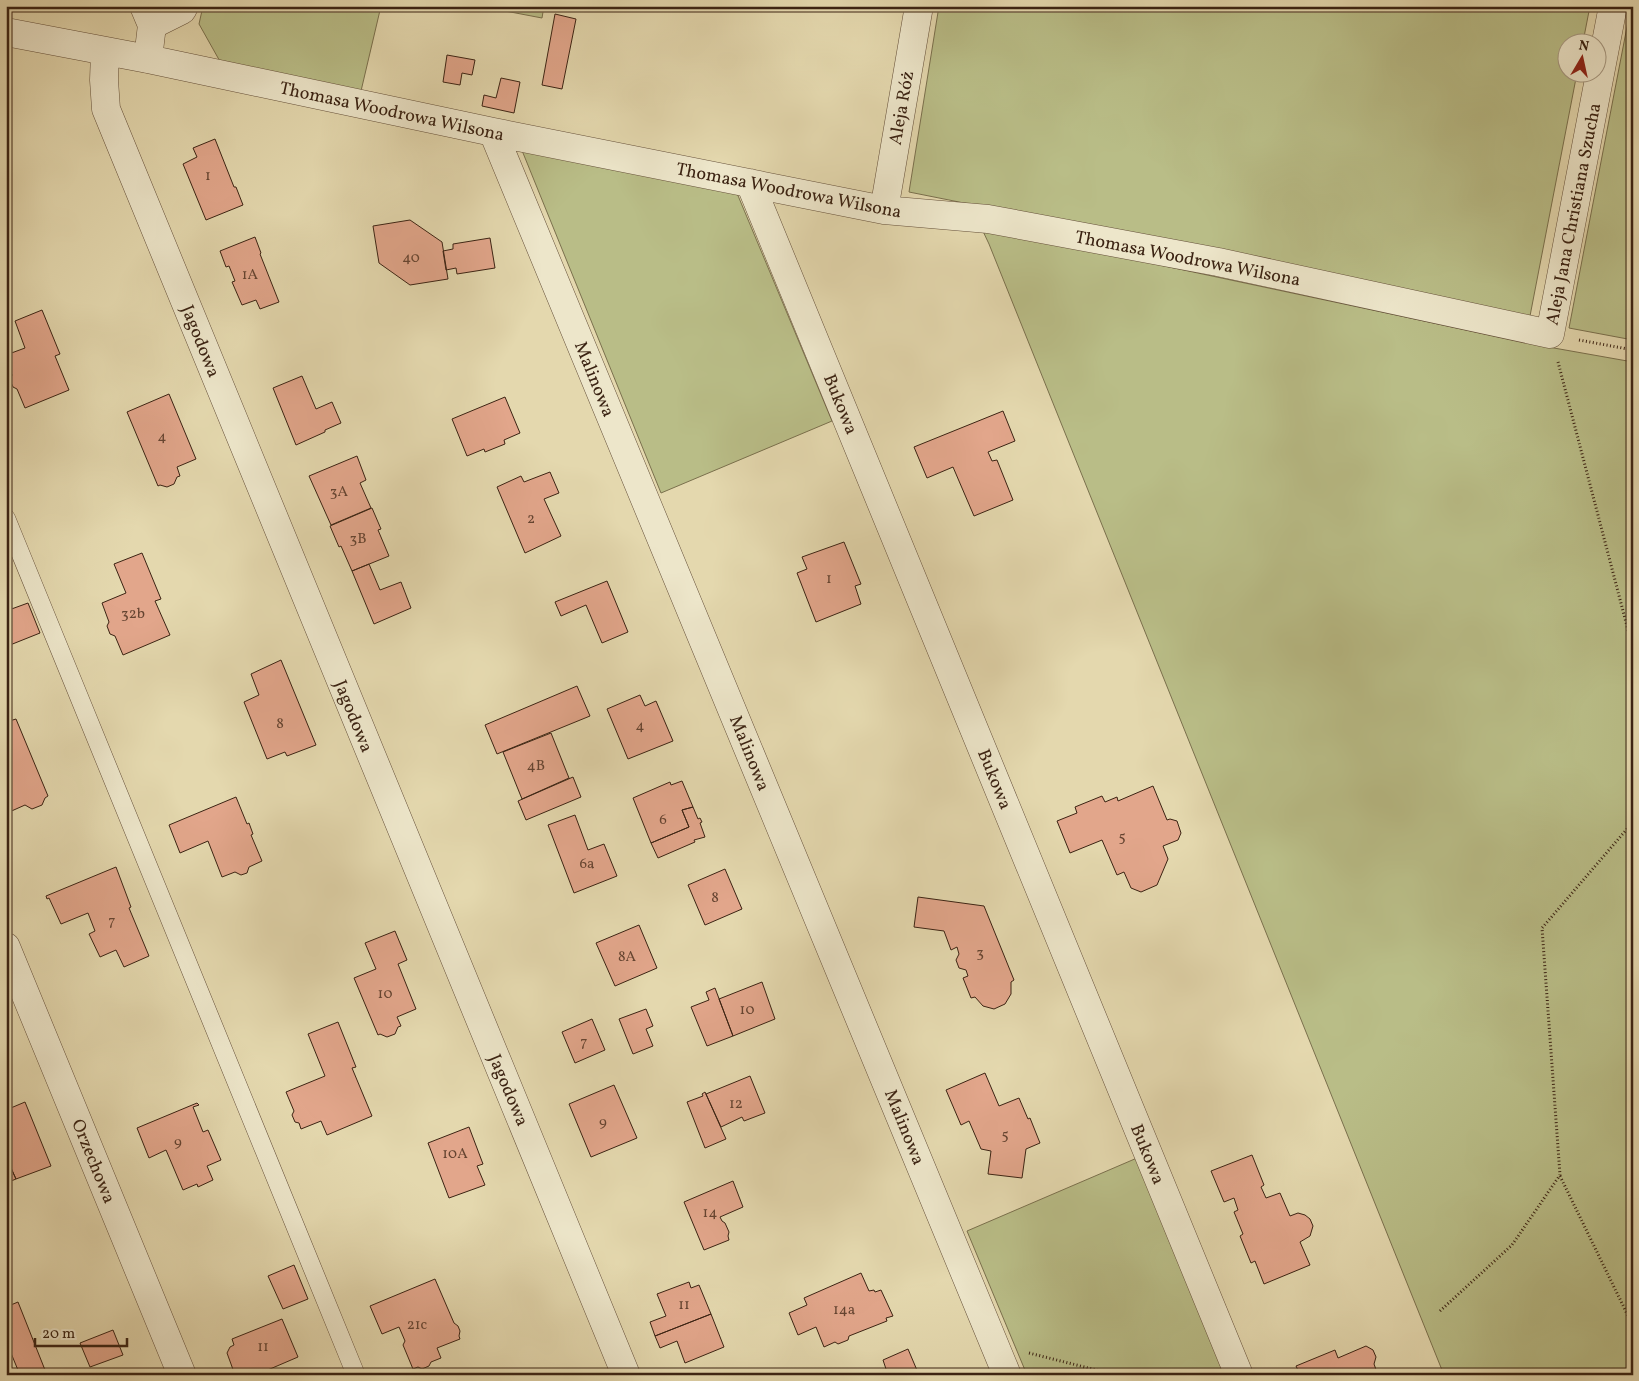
<svg xmlns="http://www.w3.org/2000/svg" width="1639" height="1381" font-family="Vollkorn,serif">
	<style>
		.green { fill: #b9bd87; stroke: #7a704d }
		.building { fill: #e2a68b; stroke: #3b2313 }
		.lines { fill: none; stroke-linecap: round; stroke-linejoin: round }
		.service-casing { stroke: #65503a; stroke-width: 19 }
		.minor-casing { stroke: #65503a; stroke-width: 29 }
		.path { stroke: #3b2313; stroke-width: 3; stroke-dasharray: 1 2.5; stroke-linecap: butt }
		.service { stroke: #ede6ca; stroke-width: 18 }
		.minor { stroke: #ede6ca; stroke-width: 28 }
		.labels { text-anchor: middle; stroke-width: 4; stroke-linejoin: round; paint-order: stroke }
		.number-label { font-size: 15px; fill: #654431 }
		.street-label { font-size: 18px; fill: #3b2313; stroke: #ede6ca }
	</style>
	<rect width="100%" height="100%" fill="#e4d8ae"/>
	<filter id="stains"><feTurbulence type="fractalNoise" baseFrequency=".004" numOctaves="4"/><feColorMatrix values="0 0 0 0 .2 0 0 0 0 .09 0 0 0 0 .02 0 0 0 .5 -.17"/></filter>
	<radialGradient id="worn" r=".72"><stop offset=".6" stop-color="#630" stop-opacity="0"/><stop offset="1" stop-color="#630" stop-opacity=".3"/></radialGradient>
	<path class="green" d="M203,6H381L361,91L222,65L199,24Z
		M479,6H544L542,18Z
		M939,6H1590L1583,42H1566V72L1577,73L1530,316L909,192Z
		M1631,6H1633V340L1569,328Z
		M521,148L734,186L832,421L661,493Z
		M981,227L1537,345L1633,362V1375H1444L989,244Z
		M1137,1158L1226,1375H1027L967,1231Z"/>
	<path class="building" d="M555,14L576,19L562,89L542,85Z
		M447,55L475,60L472,75L462,73L460,85L443,82Z
		M501,78L520,82L514,113L482,106L484,95L496,98Z
		M215,139L234,187H236L243,205L206,220L183,164L197,157L193,148Z
		M410,220L442,242L448,279L410,285L379,263L373,226Z
		M255,237L261,253L260,254L279,302L260,309L256,300L242,305L232,282L235,281L229,266L226,267L220,251Z
		M490,238L495,268L457,274L456,268L446,270L443,251L453,249V244Z
		M42,310L60,354L55,356L69,390L25,408L17,389L13,387L10,380L12,375L6,361V355L25,348L15,321Z
		M302,376L316,409L332,402L341,423L325,430V432L296,445L273,388Z
		M169,394L196,459L177,467L180,476L177,477L174,484L167,487L160,485L158,486L127,412Z
		M505,397L520,433L504,440L505,444L485,452L484,449L467,456L452,419Z
		M1003,411L1015,441L988,452L992,461L997,460L1013,500L974,516L953,467L927,478L914,447Z
		M357,456L366,480L360,483L371,508L331,525L309,476Z
		M550,472L559,493L544,499L561,536L525,553L497,487L521,476L524,482Z
		M372,508L381,529L378,530L389,556L352,571L341,546L339,547L330,526Z
		M844,542L861,584L855,586L861,604L816,622L797,573L807,569L802,557Z
		M142,553L161,599L155,601L170,635L123,655L115,636L110,634L107,626L109,622L102,603L126,593L114,564Z
		M369,564L380,590L401,582L411,608L374,624L352,571Z
		M607,581L628,632L602,643L586,605L561,616L555,602Z
		M28,603L40,633L10,645L6,637V611Z
		M281,660L316,745L287,756L285,752L267,759L244,702L259,695L251,674Z
		M577,686L590,716L497,754L485,725Z
		M640,695L645,706L656,701L673,741L628,759L607,709Z
		M16,719L48,796L45,798L42,805L32,809L25,805L7,813L6,722Z
		M551,733L569,778L522,799L503,752Z
		M573,777L581,797L526,820L518,801Z
		M682,781L693,807L682,810L689,827L651,843L633,798L670,782L671,785Z
		M1153,786L1167,820L1170,819L1177,821L1181,833L1178,840L1163,846L1168,859L1157,885L1141,892L1131,888L1124,872L1117,875L1102,840L1070,853L1057,821L1077,813L1075,807L1102,796L1105,802L1117,797L1118,801Z
		M236,797L247,824L249,823L253,834L251,835L262,861L249,867L247,873L241,875L235,872L222,877L208,841L180,853L169,825Z
		M693,807L698,819L700,818L702,822L700,823L705,837L694,840L695,842L658,858L651,843L689,827L682,810Z
		M575,815L588,850L604,844L617,876L574,893L548,825Z
		M116,867L131,907L129,908L149,956L124,967L116,950L100,957L89,934L95,931L88,913L61,924L49,898L47,899L46,896Z
		M725,869L742,909L705,925L688,885Z
		M918,897L984,906L1014,980L1011,982V994L1005,1004L994,1009L983,1006L975,997L971,998L963,978L968,976L966,970L959,968L956,960L959,954L957,947L951,950L944,931L914,927Z
		M639,925L657,968L615,986L596,943Z
		M395,931L407,960L398,964L416,1009L397,1017L401,1026L398,1027L395,1034L387,1037L380,1034L378,1035L354,978L376,969L365,943Z
		M762,982L775,1019L733,1036L719,999Z
		M715,988L733,1036L707,1046L691,1007L709,1000L706,992Z
		M646,1009L653,1026L646,1029L653,1046L633,1054L619,1019Z
		M592,1019L605,1050L575,1063L562,1032Z
		M338,1022L356,1067L352,1068L372,1116L327,1135L321,1121L301,1129L299,1123L295,1122L292,1115L294,1111L286,1092L325,1076L308,1034Z
		M985,1073L999,1106L1019,1098L1028,1119L1030,1118L1040,1143L1026,1149L1022,1178L988,1174L991,1151L981,1149L969,1121L961,1125L946,1090Z
		M750,1076L765,1113L744,1121L742,1117L721,1127L706,1094Z
		M614,1085L637,1138L591,1157L569,1104Z
		M705,1092L726,1139L705,1148L687,1102L703,1096L702,1094Z
		M25,1102L51,1166L16,1179L6,1157V1110Z
		M197,1103L199,1105L193,1107L203,1132L208,1130L221,1160L207,1166L213,1180L198,1187L197,1184L183,1190L166,1150L149,1158L137,1128Z
		M469,1127L483,1164L477,1166L485,1185L449,1198L428,1143Z
		M1252,1155L1264,1185L1261,1187L1266,1198L1280,1193L1290,1216L1298,1213L1305,1215L1310,1219L1313,1226L1310,1236L1300,1242L1310,1265L1264,1284L1255,1261L1251,1263L1240,1236L1243,1234L1234,1212L1238,1210L1234,1198L1224,1202L1211,1171Z
		M6,1157L16,1179L6,1183Z
		M733,1181L743,1207L720,1217L722,1221L725,1223L729,1232L728,1236L729,1240L704,1250L684,1202Z
		M294,1265L308,1299L283,1309L268,1276Z
		M861,1273L869,1291L874,1290L875,1292L881,1290L893,1316L886,1318L887,1321L849,1336L848,1340L838,1344L835,1342L824,1347L816,1327L798,1335L789,1313L807,1305L804,1298Z
		M435,1279L454,1323L458,1326L460,1331L459,1336L460,1339L437,1348L441,1358L431,1362L429,1366L422,1369L418,1367L413,1369L403,1345L405,1341L399,1327L382,1334L370,1306Z
		M689,1282L691,1288L699,1285L711,1314L655,1336L650,1322L666,1316L657,1294Z
		M18,1302L47,1375H20L6,1341V1307Z
		M711,1314L724,1347L685,1363L677,1341L660,1348L655,1336Z
		M282,1319L298,1357L256,1375H235L227,1353L230,1347L234,1345L232,1339Z
		M113,1330L123,1355L90,1367L80,1343Z
		M1366,1346L1373,1350L1376,1357L1374,1364L1378,1375H1300L1296,1366L1335,1350L1338,1358Z
		M908,1349L919,1375H888L883,1360Z"/>
	<g class="lines">
		<g class="service-casing">
			<path id="service" d="M6,518L356,1375"/>
		</g>
		<g class="minor-casing">
			<path id="minor" d="M144,6L152,25L148,59
				M152,25L182,10L184,6
				M6,32L148,59L493,132L884,210L988,219L1218,262L1550,334L1613,6
				M105,52L104,80L106,109L626,1375
				M493,132L1007,1375
				M750,183L1239,1375
				M884,210L919,6
				M6,947L182,1375"/>
		</g>
		<path class="path" d="M1579,340L1633,350
			M1558,362L1628,630L1633,640
			M1560,1176L1633,1326
			M1440,1311L1512,1245L1560,1175L1542,928L1633,822
			M1029,1353L1116,1375"/>
		<use href="#service" class="service"/>
		<use href="#minor" class="minor"/>
	</g>
	<g class="labels">
		<g class="number-label">
			<text x="208" y="180">1</text>
			<text x="411" y="262">40</text>
			<text x="250" y="279">1A</text>
			<text x="162" y="441">4</text>
			<text x="339" y="496">3A</text>
			<text x="531" y="523">2</text>
			<text x="358" y="543">3B</text>
			<text x="829" y="583">1</text>
			<text x="133" y="618">32b</text>
			<text x="280" y="728">8</text>
			<text x="640" y="730">4</text>
			<text x="536" y="770">4B</text>
			<text x="663" y="824">6</text>
			<text x="1122" y="841">5</text>
			<text x="587" y="868">6a</text>
			<text x="715" y="902">8</text>
			<text x="112" y="925">7</text>
			<text x="980" y="957">3</text>
			<text x="627" y="961">8A</text>
			<text x="385" y="998">10</text>
			<text x="747" y="1014">10</text>
			<text x="584" y="1046">7</text>
			<text x="736" y="1108">12</text>
			<text x="603" y="1126">9</text>
			<text x="1005" y="1139">5</text>
			<text x="178" y="1146">9</text>
			<text x="455" y="1158">10A</text>
			<text x="710" y="1217">14</text>
			<text x="684" y="1309">11</text>
			<text x="844" y="1314">14a</text>
			<text x="417" y="1329">21c</text>
			<text x="263" y="1351">11</text>
		</g>
		<g class="street-label">
			<text transform="translate(901 108) rotate(-80)" y="6">Aleja Róż</text>
			<text transform="translate(392 111) rotate(12)" y="6">Thomasa Woodrowa Wilsona</text>
			<text transform="translate(789 190) rotate(11)" y="6">Thomasa Woodrowa Wilsona</text>
			<text transform="translate(1573 214) rotate(-79)" y="6">Aleja Jana Christiana Szucha</text>
			<text transform="translate(1188 258) rotate(11)" y="6">Thomasa Woodrowa Wilsona</text>
			<text transform="translate(201 341) rotate(68)" y="6">Jagodowa</text>
			<text transform="translate(595 379) rotate(68)" y="6">Malinowa</text>
			<text transform="translate(841 404) rotate(68)" y="6">Bukowa</text>
			<text transform="translate(354 716) rotate(68)" y="6">Jagodowa</text>
			<text transform="translate(750 753) rotate(68)" y="6">Malinowa</text>
			<text transform="translate(995 779) rotate(68)" y="6">Bukowa</text>
			<text transform="translate(509 1090) rotate(67)" y="6">Jagodowa</text>
			<text transform="translate(905 1127) rotate(68)" y="6">Malinowa</text>
			<text transform="translate(1148 1154) rotate(68)" y="6">Bukowa</text>
			<text transform="translate(94 1161) rotate(68)" y="6">Orzechowa</text>
		</g>
	</g>
	<rect width="1639" height="1381" fill="none" stroke="#e4d8ae" stroke-width="25"/>
	<rect x="8" y="8" width="1624" height="1366" fill="none" stroke="#3b2313" stroke-width="2.5"/>
	<rect x="12" y="12" width="1614" height="1356" fill="none" stroke="#3b2313"/>
	<g transform="translate(1582 58) rotate(9)"><circle r="24" fill="#ede6ca" stroke="#a69881"/>
	<path d="M0-4L9 19L0 12L-9 19Z" fill="#8f2418"/>
	<text y="-8" font-size="14" font-weight="bold" text-anchor="middle" fill="#3b2313">N</text>
	</g>
	<path d="M35 1338v8h92v-8" fill="none" stroke="#3b2313" stroke-width="2.5"/>
	<text x="42" y="1338" font-size="15" fill="#3b2313" stroke="#ede6ca" stroke-width="4" paint-order="stroke">20 m</text>
	<rect width="100%" height="100%" filter="url(#stains)"/>
	<rect width="100%" height="100%" fill="url(#worn)"/>
</svg>
